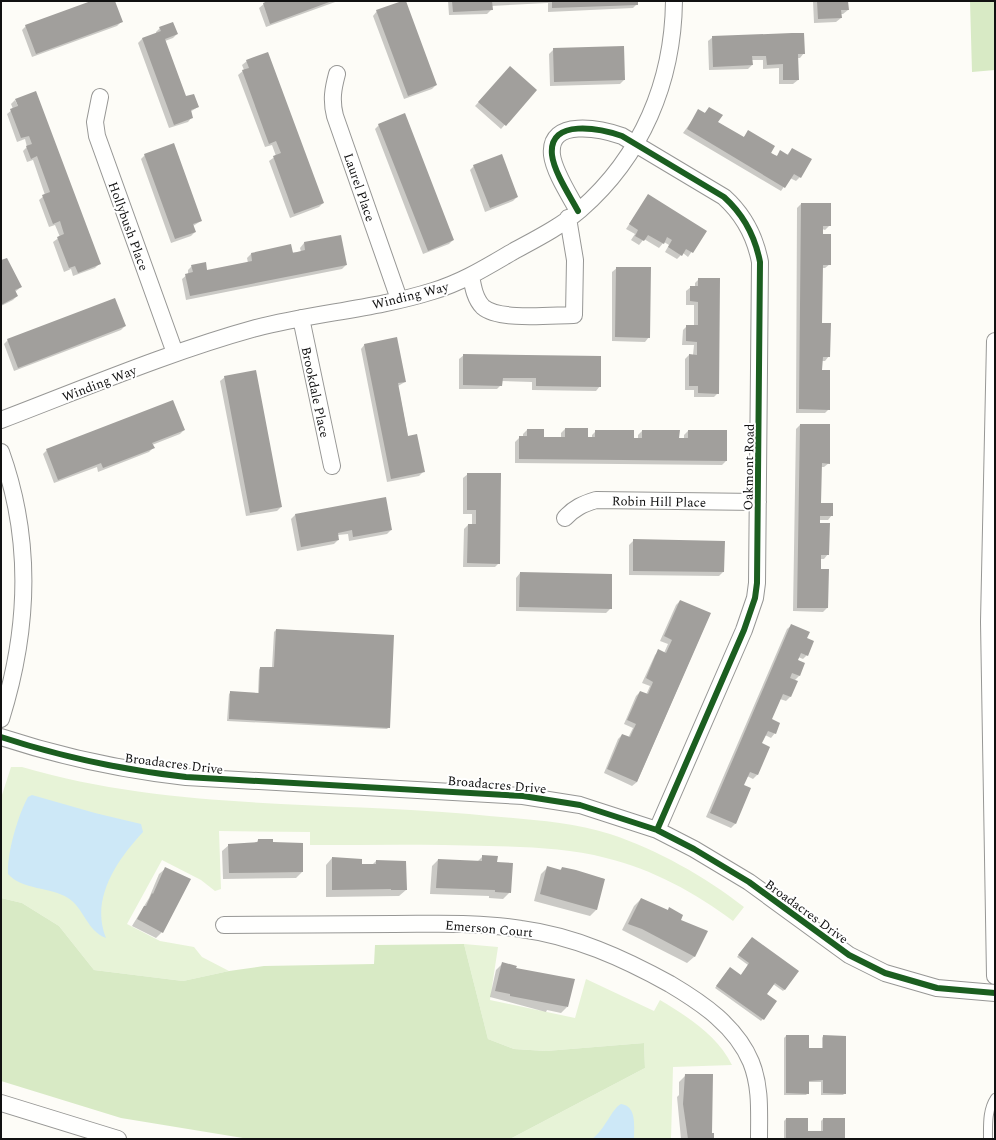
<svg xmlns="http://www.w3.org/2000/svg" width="996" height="1140" font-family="Spectral,serif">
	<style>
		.green { fill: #e7f3d7 }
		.forest { fill: #d8eac5 }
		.water { fill: #cde8f7 }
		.shadow { fill: #0003 }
		.building { fill: #a19f9c }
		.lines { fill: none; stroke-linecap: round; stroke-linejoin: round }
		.service-casing { stroke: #979795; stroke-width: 10 }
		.minor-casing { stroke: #979795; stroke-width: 18 }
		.service { stroke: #fffffe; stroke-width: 8 }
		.minor { stroke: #fffffe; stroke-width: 16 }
		.cycleway-casing { stroke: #fff; stroke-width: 8 }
		.cycleway { stroke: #1b5e20; stroke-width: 6 }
		.labels { text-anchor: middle; stroke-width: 4; stroke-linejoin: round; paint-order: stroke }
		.street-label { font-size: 13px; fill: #111; stroke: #fff }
	</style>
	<rect width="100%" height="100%" fill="#fdfcf7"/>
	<path class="green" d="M11,767H22C167,810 319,801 469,814C515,819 565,820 610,834C658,850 704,876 744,907L733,921C696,893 652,869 606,858C568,848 528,847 489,846C429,844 370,845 310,845V832L219,831L221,889L215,891L201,880L162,860L127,924L160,941L194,947L202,957L229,971L183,981L94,970L59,926L22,903L1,898V798Z
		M464,944L498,947L490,1000L575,1018L586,979L654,1011L660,1000C688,1017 717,1035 732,1065L673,1067L671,1139H510L645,1068L644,1043L546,1051L514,1049L488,1039Z"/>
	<path class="forest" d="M970,1H995V70L972,72Z
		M1,898L22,903L59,926L94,970L183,981L229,971L264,966L374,964L375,945L464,944L488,1039L514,1049L546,1051L644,1043L645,1068L510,1139H249L121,1118L1,1081Z"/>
	<path class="water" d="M32,795L95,813L141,824L143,832C117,860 90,899 106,938C87,931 84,908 68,898C51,887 22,890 8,874C7,853 18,815 28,797Z
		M621,1104C637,1106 634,1126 634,1139H592C605,1130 612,1108 621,1104Z"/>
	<path class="shadow" d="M94,1H114L122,21L117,26L32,57L22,30L26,26Z
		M264,1H338L266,27L259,8L265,3Z
		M448,1H637V4L633,8L548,12V3L491,6V10L487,14L449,15Z
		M813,1H847L848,10L843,14H841V18L836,22L814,23Z
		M377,11L436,85L432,89L404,99L373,16Z
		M160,28L177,34L173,38L165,41L186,98L198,107L190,112L192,117L188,122L169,128L138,43L142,39L156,34V32Z
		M713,37L804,53L800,58H797L798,80L793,84H779V68L763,69V60H752V65L748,69L709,70L708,41Z
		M554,49L624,80L620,84L550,86L549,54Z
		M247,61L323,203L319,207L290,218L269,161L276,156L272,145L265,147L238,75L244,70L242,65Z
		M506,72L536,90L501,129L475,106Z
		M15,100L99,264L95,268L73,276L71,269L64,272L53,242L60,237L55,225L49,227L39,200L45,195L33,160L27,162L23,151L27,147L25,139L17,142L7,114L13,109L11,104Z
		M709,108L717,122L743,138L748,132L776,157L781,152L787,155L792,149L800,177L796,181L790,178L781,191L683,133L699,111L704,114Z
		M379,125L453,240L449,244L423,254L375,129Z
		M145,155L201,221L193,226L195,232L191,236L171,243L141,159Z
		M474,166L517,197L513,201L485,212L470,170Z
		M648,196L706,231L688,257L683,253L677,259L665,252L669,245L664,242L659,248L644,239L639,245L631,240L635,234L626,229Z
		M801,204L830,225L825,230L822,229L830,264L825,268H822L821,324L829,356L825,361H821V371L829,409L825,413H796L797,208Z
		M340,236L346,265L342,269L186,300L182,279L188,274V270L192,266L207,271L248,263L247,258L251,254L301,252L300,248L304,243Z
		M1,262L21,287L15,292L17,296L13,300L1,306Z
		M617,268L649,337L645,342L612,341V272Z
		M699,279L718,393L714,397H694V390H685V359L689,355H693L694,345H682L683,330L687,326H694V305H686V291L691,287H695V283Z
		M125,326L121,330L14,371L4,344L8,340Z
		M365,344L405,382L398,386L408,437L423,472L419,476L387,482L361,349Z
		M464,355L600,386L596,391L532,390V382L501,381V385L497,389H459V359Z
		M225,377L281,507L277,511L246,516L220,381Z
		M800,425L829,463L824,467H821L820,504L832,515L828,520H819L828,554L824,559H820V570L827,608L823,612L793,611L796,429Z
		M565,429L587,438H592V435L596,431L638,439V435L642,431L684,439V435L688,431L726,461L722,465L515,463V442L520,437H523V434L527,430L543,438H561V433Z
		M184,430L180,434L152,445L153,448L149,452L98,472L97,467L54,483L43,454L47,450Z
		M468,474L499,563L495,567H463L464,529L468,525H472V514H463V478Z
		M295,515L391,530L387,534L349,541L348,534L338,535V540L334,544L297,551L291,519Z
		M634,540L723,572L719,576L629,575V545Z
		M520,573L611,608L606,613L516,611V578Z
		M680,601L710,614L637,782L632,786L604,773L618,739L622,735L628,738L633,728L624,724L636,696L640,692L646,695L650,686L642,683L655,655L659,651L664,653L668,644L660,641L676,605Z
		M792,625L806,638L807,655L803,659L798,657L797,660L804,664L799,676L794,681L796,682L790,697L786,701L780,699L771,719L775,733L771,738L765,735L761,744L769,748L757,775L753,779L747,776L743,786L735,824L731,828L706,817L787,629Z
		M276,630L389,727L387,729L227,721L229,694L231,692L258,694L259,670L260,668H272L274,632Z
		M258,840L272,843L302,872L296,878L223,879L222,851L229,845L256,843Z
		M483,856L496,863L510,892L503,899L489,898V896L430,894L432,866L438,860L477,862Z
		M332,858L361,865H372L376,861L406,890L399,896L326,897V865Z
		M166,868L162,932L156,938L132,926L149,898L159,874Z
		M547,868L559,871L562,868L604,879L596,910L590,916L534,901L541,874Z
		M641,899L667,911L669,909L679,920L706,932L694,957L687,963L622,930L634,906Z
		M750,940L785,989L783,991L773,984L765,994L763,1019L761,1021L715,988L728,970L740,976L748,965L737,957Z
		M502,964L515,968L567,1007L561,1013L547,1010L546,1012L490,997L496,970Z
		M786,1036L808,1049H822V1038L823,1036L845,1093L843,1095H821V1082H808V1093L806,1095H784V1038Z
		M686,1075L711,1134L713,1139H681L677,1097L679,1095V1082Z
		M786,1119L807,1132H821V1121L823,1119L844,1139H784V1121Z"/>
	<path class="building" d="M91,1H115L123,22L36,54L25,25Z
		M268,1H332L270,24L263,3Z
		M402,1H406L437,85L408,96L376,10Z
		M452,1H492L493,10L453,12Z
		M552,1H638V5L552,8Z
		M817,1H848L849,10H841L842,18L818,19Z
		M173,22L178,34L165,39L186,96L194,94L199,107L191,110L193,118L174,125L142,38L161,31L159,27Z
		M792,33H804L805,54H798L799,80H783V64L767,65L766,56H752L753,65L713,67L712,36Z
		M624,46L625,80L554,82L553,48Z
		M268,52L324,203L294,214L273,156L281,153L276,141L269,144L242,70L249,68L246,60Z
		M510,66L537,90L506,126L478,102Z
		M36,91L101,264L78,273L75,266L69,268L57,237L64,234L60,221L53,224L42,195L50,192L37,156L31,159L26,146L32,144L29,136L21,138L10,109L18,106L15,99Z
		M709,107L723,115L718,122L744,137L748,130L775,146L771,153L777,156L780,150L788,155L792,148L812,159L801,178L794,174L785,188L687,129L698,109L705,113Z
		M405,113L454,240L428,251L378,124Z
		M174,143L202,221L193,224L196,232L175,239L144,154Z
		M502,154L518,197L490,208L473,165Z
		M648,194L707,231L693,253L686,249L682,256L668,247L672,240L667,237L664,244L648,235L644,241L635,236L638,230L629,224Z
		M801,203H831V226H823V234H831V265H823L822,323H831L830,357H823L822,370H830V410L799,409Z
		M341,235L347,265L190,296L185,274L193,272L191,265L206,262L207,270L252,261L251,253L291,244L293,253L305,250L304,242Z
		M7,258L22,287L15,290L18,296L1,305V260Z
		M616,267H651L650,338L615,337Z
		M698,278H720L719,394L698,393V386H689V354L697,355V342L686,341V325H698V302L690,301V286H698Z
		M115,298L126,326L18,368L7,339Z
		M397,337L406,382L398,383L408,436L417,434L425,472L391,479L364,344Z
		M463,354L601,356V387L536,386V378H503L502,386L463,385Z
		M256,370L282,507L250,513L224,376Z
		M173,400L185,430L152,443L155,448L103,468L101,463L58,480L46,449Z
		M800,424H830V464L822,463L821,503H833V516H820V523H830L829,555H821V569H829L828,608H797Z
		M565,428H588V437H595V430H634V438H642V430H680L679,438H688V430H727V461L519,459V436H527V429H544V437H565Z
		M467,473H501L500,564L467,563L468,524H476V510H467Z
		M386,497L392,530L353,537L352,530L338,533L339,540L301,547L295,514Z
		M633,539L725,541L724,572L633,571Z
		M520,572L612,574V609L519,607Z
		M680,600L711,613L637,782L607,769L622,734L630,737L636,724L627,720L640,691L648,694L653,682L646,678L658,649L666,653L672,640L664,636Z
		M791,624L810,632L807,638L814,641L808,656L801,653L798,660L805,663L800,676L792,673L790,678L798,681L791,697L783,694L772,719L780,723L776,734L768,731L762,743L770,747L758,775L750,772L744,785L751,788L736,824L710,813Z
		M276,629L394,635L390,728L229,719L230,691L259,693L260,667H274Z
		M258,839H273V842L303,843V872L229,873L228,844L258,842Z
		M482,855L498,856L497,862L513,863L511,893L495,892V890L436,888L438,859L482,861Z
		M332,857L362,859V864H376V860L406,861L407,890H391V889L332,890Z
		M547,866L561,870L562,867L576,870L605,879L597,910L540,894Z
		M165,867L191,879L163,933L137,919L144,906H146L152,893L153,894Z
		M641,898L668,910L669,907L683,915L681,920L708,931L695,957L642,929L628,924Z
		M752,937L799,971L785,990L775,983L767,994L777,1001L764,1020L716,986L730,967L741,975L749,963L738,955Z
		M502,962L517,966L516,968L575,979L568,1007L510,996V994L495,991Z
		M786,1035H809V1048H823V1035L846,1036V1094L823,1093V1080L809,1081V1094L786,1093Z
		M685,1074H713L712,1133H714V1139H688L683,1104Z
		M786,1118H808V1131H823V1118H845V1139H786Z"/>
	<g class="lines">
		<g class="service-casing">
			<path id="service" d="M988,1139C988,1125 987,1110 995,1098"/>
		</g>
		<g class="minor-casing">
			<path id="minor" d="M337,74C333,89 331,100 335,116L399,299
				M100,97L95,122L97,136L175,353
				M578,211C570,196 554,172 552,155C548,117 602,129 622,136L724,197C744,215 755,236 760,262L757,583L755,598L744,630L657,830
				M471,276C473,287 475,299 483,307C499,321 553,315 574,315L575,260L568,218
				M301,318L332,466
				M995,341L989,622L995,976
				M1,420C85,388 169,352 256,328C314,313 376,309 433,291C463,282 488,266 514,251C536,239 560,227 580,210C642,156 673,82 674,1
				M1,452C33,541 29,630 1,719
				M565,518C574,508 583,504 596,500L758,502
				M1,737C62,757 123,770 186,777L523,796L580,805L657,830L694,849L749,882L849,955L885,973L937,988L995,993
				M224,925C281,925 337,924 394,924C436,924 479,922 521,929C574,936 623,958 670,984C702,1003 736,1026 751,1062C761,1087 759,1112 759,1139
				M1,1103L118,1139"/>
		</g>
		<use href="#service" class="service"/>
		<use href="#minor" class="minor"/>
		<g class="cycleway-casing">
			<path id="cycleway" d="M578,211C570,196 554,172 552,155C548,117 602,129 622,136L724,197C744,215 755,236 760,262L757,583L755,598L744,630L657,830
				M1,737C62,757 123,770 186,777L523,796L580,805L657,830L694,849L749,882L849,955L885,973L937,988L995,993"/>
		</g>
		<use href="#cycleway" class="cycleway"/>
	</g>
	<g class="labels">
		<g class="street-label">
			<text transform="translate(360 187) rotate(71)" y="5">Laurel Place</text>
			<text transform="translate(129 226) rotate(70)" y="5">Hollybush Place</text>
			<text transform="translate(410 295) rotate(-14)" y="5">Winding Way</text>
			<text transform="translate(99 383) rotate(-21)" y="5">Winding Way</text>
			<text transform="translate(316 392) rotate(78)" y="5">Brookdale Place</text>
			<text transform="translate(748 467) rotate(-89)" y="5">Oakmont Road</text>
			<text transform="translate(659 501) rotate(1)" y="5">Robin Hill Place</text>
			<text transform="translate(174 763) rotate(7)" y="5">Broadacres Drive</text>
			<text transform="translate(497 784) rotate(5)" y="5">Broadacres Drive</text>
			<text transform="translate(807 911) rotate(36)" y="5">Broadacres Drive</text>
			<text transform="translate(489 928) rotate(5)" y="5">Emerson Court</text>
		</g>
	</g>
	<rect width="996" height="1140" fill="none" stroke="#111111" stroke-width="4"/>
</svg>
